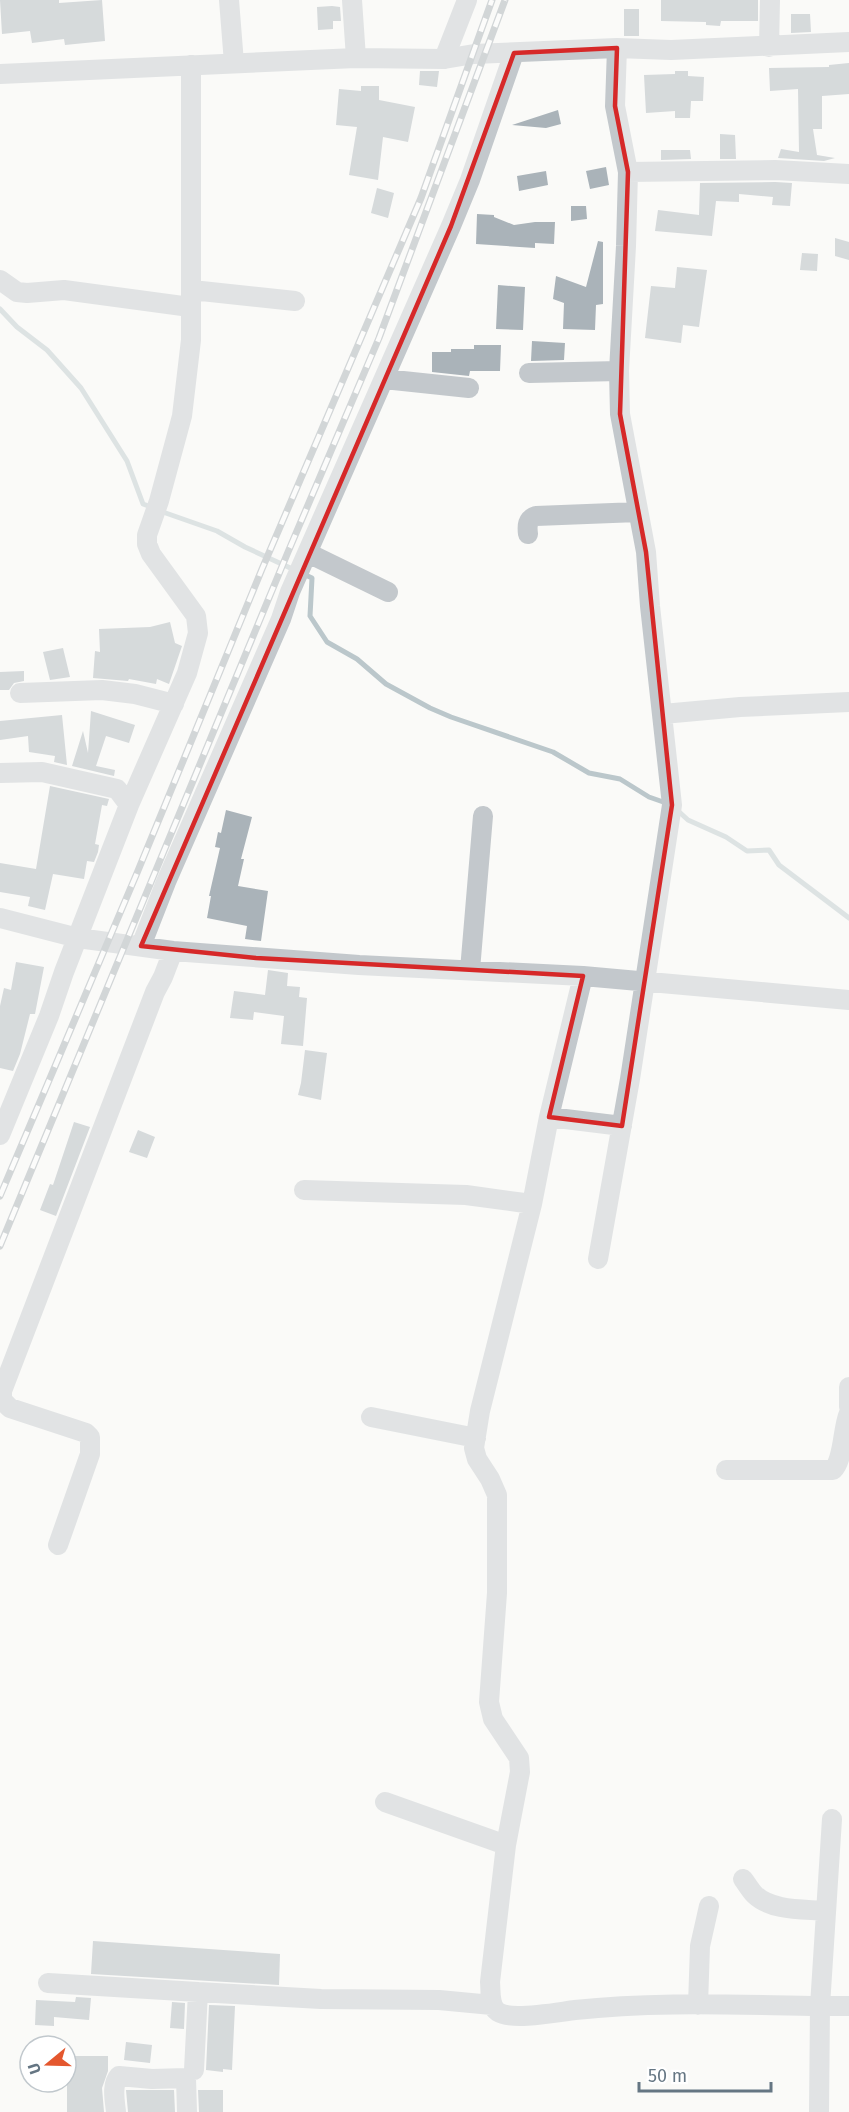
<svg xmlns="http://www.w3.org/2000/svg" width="849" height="2112" font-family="'Fira Sans',sans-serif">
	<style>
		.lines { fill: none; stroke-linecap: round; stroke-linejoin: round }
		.stream { stroke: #bbc7cb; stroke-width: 5 }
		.building { fill: #aab3b9 }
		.minor { stroke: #c3c8cc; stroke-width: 20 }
		.rail-casing { stroke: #a2aab0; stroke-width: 7 }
		.rail { stroke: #fff; stroke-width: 4.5; stroke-dasharray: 14; stroke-linecap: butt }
		.marked { fill: none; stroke: #d62828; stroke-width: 4.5; stroke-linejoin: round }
	</style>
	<rect width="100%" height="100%" fill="#fafaf8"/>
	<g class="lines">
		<path class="stream" d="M0,309L17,327L47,350L81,388L127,461L143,504L151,507
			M160,511L217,531L245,547L312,578L310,616L327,642L357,659L386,684L430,708L451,717L553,752L589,773L620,779L649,797L669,804
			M676,809L688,820L726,837L747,851L769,850L779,865L849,918"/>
	</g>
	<path class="building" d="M0,0H59V3L102,0L105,41L65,45L64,39L32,43L30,31L2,34Z
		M661,0H758V21H721L720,26L706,25V22L661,21Z
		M332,6L340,7L341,21H333V29L318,30L317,7Z
		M624,9H639V36H624Z
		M791,14H810L811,32L791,33Z
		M849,63V94L822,96V129H813L817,155L835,158L824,161L778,158L781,149L799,152L798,89L770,91L769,68L829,67V65Z
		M420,71H439L437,87L419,85Z
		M675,71H688V76L704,77L703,101H691L690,118H675V111L646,113L644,75L675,74Z
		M361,86H379V100L415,107L408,142L383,137L378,180L349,175L357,127L336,125L339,89L361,91Z
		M558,110L561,124L546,128L512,125Z
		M720,134L735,135L736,159H720Z
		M661,150H690L691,159L661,160Z
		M606,167L609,185L590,189L586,171Z
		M546,171L548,185L519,191L517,176Z
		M775,182L792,183L790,206L772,205L773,197L739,194V202L716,201L712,236L655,231L658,210L699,215L700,183Z
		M377,188L394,193L388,218L371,213Z
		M571,206H586L587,219L571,221Z
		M477,214L494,215V217L514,225L535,222H555L554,244L535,243V248L476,244Z
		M835,238L849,242V260L835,256Z
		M598,241L603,242V304L596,305L595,330L563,329L564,303L553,299L556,276L586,287Z
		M802,253L818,254L817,271L800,270Z
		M677,267L707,270L699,327L683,325L681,343L645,338L651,286L675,288Z
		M498,285L525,287L523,330L496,329Z
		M532,341L565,343L564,360L531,361Z
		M474,345H501L500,371H470L469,376L432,372V352H451V349H474Z
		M170,622L175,643L182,646L169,684L157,679L156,684L129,679L128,681L93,678L95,651L100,652L99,629L150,627Z
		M63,648L70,677L50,680L43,652Z
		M24,671V681L14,683L9,690H0V672Z
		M91,711L135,725L129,743L106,736L96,766L115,770L114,776L72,766L83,731L88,753Z
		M62,715L67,765L54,762L55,756L29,752L28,736L0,740V721Z
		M50,786L109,799L107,806L102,805L95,844L99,845L98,852L94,862L87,861L84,879L53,874L45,910L28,906L30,897L0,892V863L36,869Z
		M226,810L252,817L241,859H244L238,886L268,891L261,941L245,939L247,926L207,918L211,896H209L220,848L215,847L218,832L221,833Z
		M16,962L44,967L35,1014H30L20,1054L13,1071L0,1068V1006L4,988L11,990Z
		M268,970L288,973L287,986L300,987L299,997L307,998L303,1046L281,1044L284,1016L254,1012L253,1020L230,1018L234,991L265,995Z
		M305,1050L327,1053L321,1100L298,1095L301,1083Z
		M74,1122L90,1127L56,1216L40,1210L50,1184L53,1185Z
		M138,1130L155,1137L147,1158L129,1152Z
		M93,1941L280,1954L279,1985L91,1974Z
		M76,1997L91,1998L89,2020L54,2017V2026L35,2025L36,2000L75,2002Z
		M172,2002L185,2003L184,2029L170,2028Z
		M209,2005L235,2006L232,2070L223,2069V2072L206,2070Z
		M126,2042L152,2045L150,2063L124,2060Z
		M67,2056H108V2071L102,2088L104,2112H67Z
		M126,2090H174L175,2112H128Z
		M198,2090H223V2112H199Z"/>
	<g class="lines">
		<path class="minor" d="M229,0L234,63
			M352,0L356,58
			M769,47L770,0
			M444,59L467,0
			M0,74L356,58L444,59L474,54L617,48L671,50L849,42
			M628,172L775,170L849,174
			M0,280L17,292L27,293L64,290L190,307
			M192,290L295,301
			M529,373L619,371
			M384,379L469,388
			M528,534C527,526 527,519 536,516L638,512
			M308,553L388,592
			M20,693L102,690L135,694L174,704
			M663,714L740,707L849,702
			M0,773L42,772L117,789L129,805
			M0,918L78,938L173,951L359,965L583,976L849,1000
			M141,946L166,882L281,619L290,592L451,226L470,180L514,53
			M470,970L483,816
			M583,976L549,1117L532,1204L480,1411L474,1448L477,1459L490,1479L497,1495V1593L489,1702L493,1719L519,1758L520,1772L506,1845L490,1982C491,1992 489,2006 498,2012C512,2021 558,2012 575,2010C656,2001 738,2005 820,2006L819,2112
			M549,1117L622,1126
			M0,1135L49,1016L64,972L129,805L187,673L198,633L196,616L151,554L147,544V535L159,501L182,416L191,340V65
			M304,1190L466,1195L532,1204
			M598,1259L630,1079L672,805L650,606L646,552L620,414L619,371L626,246L628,172L615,106L617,48
			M849,1387V1407
			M371,1417L476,1438
			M726,1470H833C844,1459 842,1429 849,1413
			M58,1545L90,1454V1437L86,1433L10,1408L2,1400V1391L155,992L163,977L173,951
			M385,1802L506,1845
			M832,1819L820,2006H849
			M743,1879C747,1884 750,1890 755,1895C772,1911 803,1909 825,1911
			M48,1983L198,1992L194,2070
			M198,1992L321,1999L439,2000L492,2005
			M698,2005L700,1946L709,1906
			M116,2112C115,2101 111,2085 119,2076L152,2079L186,2078L187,2112"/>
		<g class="rail-casing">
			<path id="rail" d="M0,1196L137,873L262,569L421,198L492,0
				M0,1246L288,552L379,338L505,0"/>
		</g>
		<use href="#rail" class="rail"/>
	</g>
	<path d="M0 0H849V2112H0ZM617,48L615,106L628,172L620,414L646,552L672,805L622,1126L549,1117L583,976L256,958L141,946L451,226L514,53Z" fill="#fafaf8" fill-opacity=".55" fill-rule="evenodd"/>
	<path class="marked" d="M617,48L615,106L628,172L620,414L646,552L672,805L622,1126L549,1117L583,976L256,958L141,946L451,226L514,53Z"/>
	<g transform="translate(48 2064) rotate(251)"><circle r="28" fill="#ffffff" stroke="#c1c8cd" stroke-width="1.5"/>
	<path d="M0-4.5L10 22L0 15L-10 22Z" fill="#e4572e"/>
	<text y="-9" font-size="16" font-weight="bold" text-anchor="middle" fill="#657683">U</text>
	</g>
	<path d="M639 2082v9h132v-9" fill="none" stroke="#657683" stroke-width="3"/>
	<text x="648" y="2082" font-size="18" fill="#657683" stroke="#ffffff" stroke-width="4.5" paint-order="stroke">50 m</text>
</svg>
